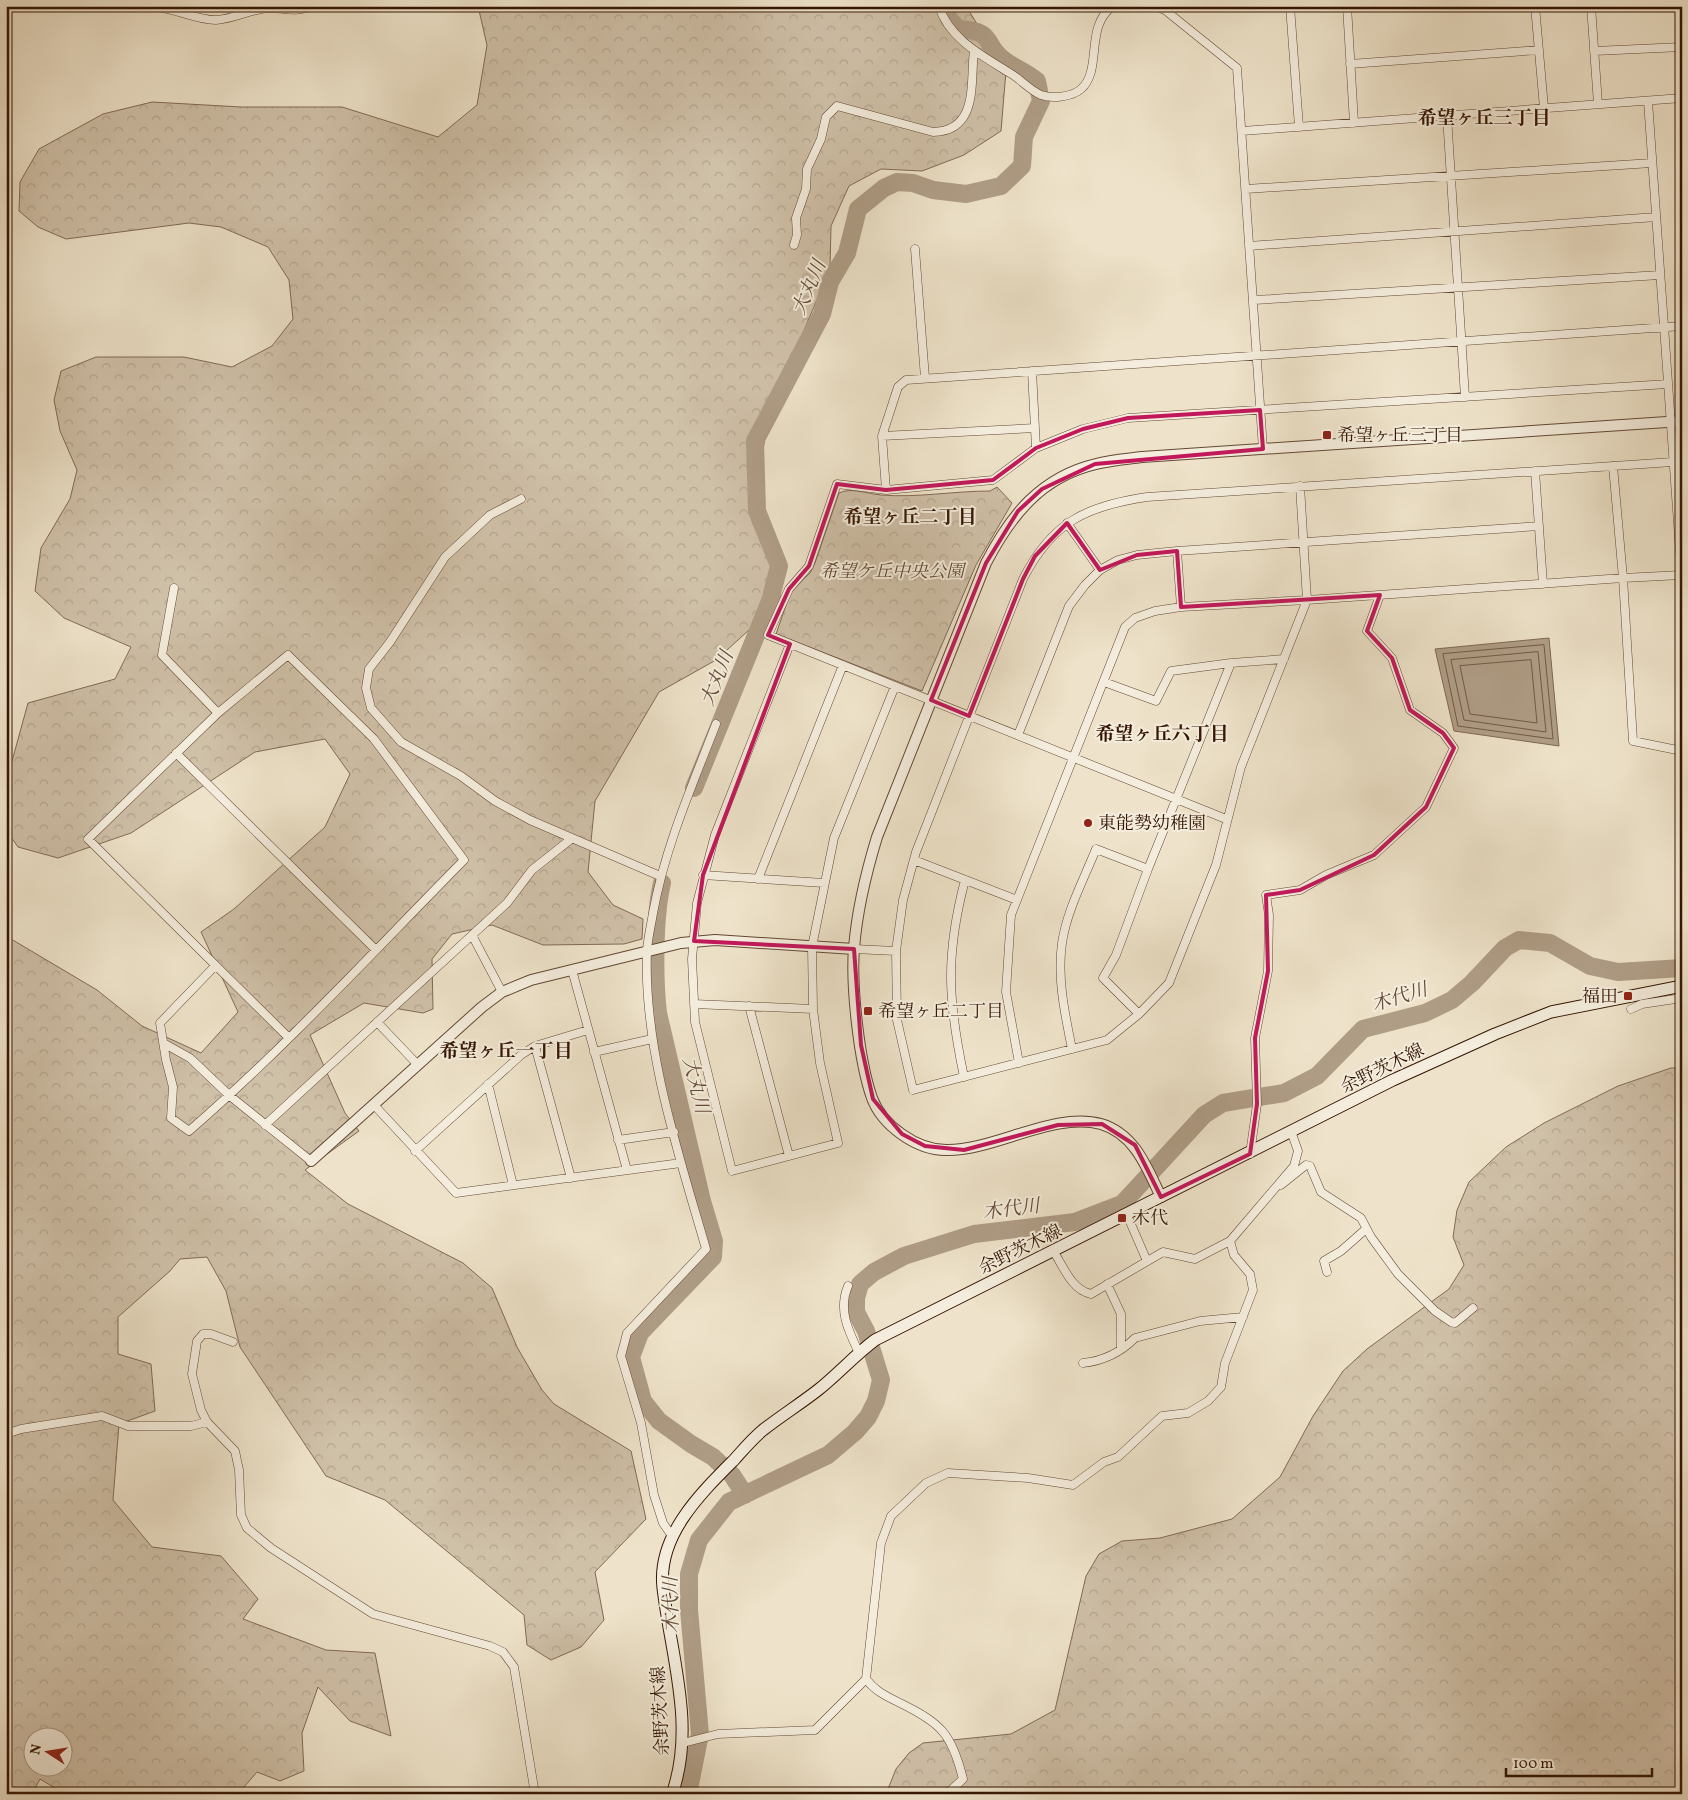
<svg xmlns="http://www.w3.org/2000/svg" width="1688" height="1800" font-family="Vollkorn,'Noto Serif JP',serif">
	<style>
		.forest { fill: url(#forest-crowns); stroke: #826a55; fill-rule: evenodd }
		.water { fill: #af9d86; stroke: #7e6751 }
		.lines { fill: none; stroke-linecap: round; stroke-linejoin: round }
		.shore { stroke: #725944; stroke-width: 1 }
		.river { stroke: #af9d86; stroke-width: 18 }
		.minor-casing { stroke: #634834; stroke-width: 9 }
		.tertiary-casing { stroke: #634834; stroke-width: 12 }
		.secondary-casing { stroke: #351502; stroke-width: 13 }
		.minor { stroke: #f4eddd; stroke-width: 8 }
		.tertiary { stroke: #f4eddd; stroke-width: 10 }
		.secondary { stroke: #f4eddd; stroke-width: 11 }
		.marked { fill: none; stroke: #c2185b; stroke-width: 4; stroke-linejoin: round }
		.poi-dot { fill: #8f2418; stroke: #f4eddd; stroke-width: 2 }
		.labels { text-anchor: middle; stroke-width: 4; stroke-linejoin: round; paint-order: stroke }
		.poi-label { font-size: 18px; fill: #351502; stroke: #f4eddd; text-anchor: start }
		.park-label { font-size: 18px; font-style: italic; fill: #634834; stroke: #f4eddd }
		.street-label { font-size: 18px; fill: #351502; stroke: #f4eddd }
		.neighbourhood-label { font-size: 19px; font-weight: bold; fill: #351502; stroke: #f4eddd }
		.water-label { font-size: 19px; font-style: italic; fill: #664b37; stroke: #f4eddd }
	</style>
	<defs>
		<pattern id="forest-crowns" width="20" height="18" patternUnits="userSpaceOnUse" patternTransform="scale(1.25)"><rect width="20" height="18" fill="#cfc0a8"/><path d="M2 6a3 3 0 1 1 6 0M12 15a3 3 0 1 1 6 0" fill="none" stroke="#b2a48f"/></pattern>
	</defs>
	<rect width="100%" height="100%" fill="#eee3ca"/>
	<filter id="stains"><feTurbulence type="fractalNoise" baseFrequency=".004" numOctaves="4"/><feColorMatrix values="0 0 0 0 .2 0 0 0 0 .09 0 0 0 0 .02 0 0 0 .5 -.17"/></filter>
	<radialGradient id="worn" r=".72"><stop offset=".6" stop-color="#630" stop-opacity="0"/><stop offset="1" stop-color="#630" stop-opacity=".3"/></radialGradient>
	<path class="forest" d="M478,6H966L1006,71L1001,131L964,155L922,171L881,169L849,186L831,226L830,269L788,368L766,431L759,476L781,601L716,660L659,692L595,801L588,872L613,905L643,919L642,939L624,944L543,945L492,925L452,934L432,959L433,1009L423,1013L364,1003L310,1035L345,1113L359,1131L305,1170L348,1204L463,1263L492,1288L517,1347L542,1390L554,1404L631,1451L646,1519L595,1572L604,1620L581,1647L551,1660L527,1645L524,1615L385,1500L326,1476L240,1347L226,1291L207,1257L180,1259L170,1271L118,1317V1354L151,1364L155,1411L119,1424L113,1500L152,1547L221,1556L258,1599L243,1619L326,1650L375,1653L391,1736L350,1721L318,1687L302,1733L304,1771L280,1781L257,1772L238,1794H65L40,1779L32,1794H6V936L97,990L142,1026L201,1053L238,1012L201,932L234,909L325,827L350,774L325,739L255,752L131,833L58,858L18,847L6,830V783L28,703L115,679L131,647L64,618L35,591L41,548L70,499L77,470L60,431L54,400L61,371L96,357H184L232,367L272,346L293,319L289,280L268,247L221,227L189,223L66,239L38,227L19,211L20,182L39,149L103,114L152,102L241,107H342L438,137L477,105L487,45ZM32,1738H62V1768H32Z
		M997,487L1012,503L976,565L922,691L776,634L791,591L810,573L815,563L839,493C851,487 868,494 881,495C917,498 954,491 990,491Z
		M1671,1068H1682V1794H886L896,1769L909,1753L923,1743L1011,1734L1055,1710L1086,1576L1099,1554L1122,1541L1160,1538L1232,1519L1280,1477L1313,1416L1343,1371L1367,1349L1449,1289L1464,1265L1453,1237L1457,1210L1469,1182L1506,1147L1544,1123L1618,1086Z"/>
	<path class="water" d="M1549,638L1559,746L1454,731L1435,649Z"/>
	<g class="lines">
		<path class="shore" d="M1544,645L1553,739L1458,726L1443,654Z
			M1538,652L1546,732L1464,720L1451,660Z
			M1531,660L1537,723L1470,714L1460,666Z"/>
		<path class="river" d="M694,788L770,601L779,566L757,511L755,441L822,314L830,282L847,253L858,209L884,188L897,182L913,183L933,190L966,194L1001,186L1022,166L1024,137L1041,101L1037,81C1027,72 1014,68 1004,60C982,44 997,31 958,29L949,19L944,6
			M662,883C654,917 654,978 658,1013L702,1201L714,1241L713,1257L640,1333L631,1357L643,1401L659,1421L691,1444L713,1457L732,1475L745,1495
			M688,1794L700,1734L689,1610V1574L699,1540L729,1502L828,1455L855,1432L868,1417L876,1401L881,1380L866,1331L856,1312V1298L860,1284L874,1272L904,1256L974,1234L1075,1222L1122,1204L1204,1115L1223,1103L1284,1093L1317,1076L1363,1029L1425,1013L1452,1000L1472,983L1505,948L1519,940L1550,943L1590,966L1618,972L1682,968"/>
		<g class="minor-casing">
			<path id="minor" d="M152,6C174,8 195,20 216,20C234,19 251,9 269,8C283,8 297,13 310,6
				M939,6C949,40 985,57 1013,75C1022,81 1031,91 1041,95C1052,99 1072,97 1081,89C1103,70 1084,26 1113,6
				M1154,6L1165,10L1237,68L1263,449
				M1290,6L1299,127
				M1347,6L1354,123
				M1535,6L1544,108
				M1591,6L1598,104
				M1347,7L1364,6
				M1594,51L1682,47
				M1350,64L1539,50
				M1648,101L1682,580
				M1447,116L1465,397
				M1242,131L1682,98
				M1246,189L1652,163
				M794,245L797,235L796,218L806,189L807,169L821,139L826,117L837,106L933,132C979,131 970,83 974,50
				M1249,246L1656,217
				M915,249L925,378
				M1254,300L1660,275
				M1032,371L1036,448
				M882,436L1035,428
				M1673,462L1147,497C1086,506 1052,522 1023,579L916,852L903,900L896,951L897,1020L913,1090L1107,1040L1139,1014L1169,983L1216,865L1241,767L1307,600L1623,578L1633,741L1682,751
				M1613,466L1623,578L1681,575
				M1535,471L1543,584
				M886,490L993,480L1036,448L1083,429L1128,418L1668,384
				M521,499L490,515L445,557L390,642L369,669L366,688L371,708L401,742L461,776L495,801L530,820L660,876
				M1067,523L1100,570
				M1177,551L1181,607
				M174,588L162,655L218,713
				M790,644L715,835L697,903L692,959L695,1022L732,1171L838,1143L820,1063L813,1009L812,947L834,838L895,686
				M1104,682L1156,701L1171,671L1231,663
				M1018,735L1069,606L1085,585L1100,570L1118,560L1137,555L1177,551L1539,526
				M176,753L376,950
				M1226,819L768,635L789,589L809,566L837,484L886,490L882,436L898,387L906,380L1682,326
				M914,860L1017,900
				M1148,869L1231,663L1284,659
				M703,875L824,883
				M758,879L843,665
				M472,935L502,992
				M854,949L896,951
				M215,966L160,1023L166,1060L173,1087L171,1118L189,1131C286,1047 374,951 464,860L374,739L288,655L218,713L88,839L288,1037
				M572,970L627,1170
				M694,1004L813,1009
				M749,1006L789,1156
				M1631,1009L1642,1004L1682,998
				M377,1022L418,1065
				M165,1044L190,1058L230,1096L311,1161
				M535,1046L571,1178
				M1072,1049C1065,1014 1057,979 1062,943C1067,910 1084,879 1096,849L1148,869L1116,955L1103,978L1139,1014
				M594,1052L652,1039
				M1019,1063L1006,992L1011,915L1125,627L1135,618L1155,611L1181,607L1307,600L1300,486
				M964,1077C948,1001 945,956 965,880
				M488,1084L513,1185
				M374,1105L456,1193L681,1163
				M265,1125L507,903L532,870L571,839
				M618,1140L674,1132
				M415,1151L521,1055L535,1046L588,1030
				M1250,1154L1257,1104L1255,1038L1268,971L1269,915L1266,895L1300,890L1326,875L1374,855L1426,807L1454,748L1443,733L1410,710L1392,658L1367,631L1380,595
				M1281,1185L1306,1165L1310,1166L1321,1192L1361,1218L1371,1237L1398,1274L1435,1311L1451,1322L1455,1323L1473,1308
				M1127,1215L1147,1261
				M1054,1252C1064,1268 1072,1290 1091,1294L1163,1252L1195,1259L1230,1241
				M1327,1272L1324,1261L1341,1251L1366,1229
				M1107,1284L1121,1314V1349
				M848,1286C838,1310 848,1330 859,1353
				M233,1342L211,1334H203L197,1341L192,1374L201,1410L207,1422L235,1451L239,1470L241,1515L247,1528L271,1548L373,1614L490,1646L503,1652L514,1667L535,1794
				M1083,1363C1103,1361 1121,1352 1135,1338L1200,1321L1243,1317
				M6,1434L21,1429L102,1416L128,1426H191L207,1422
				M672,1536L663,1523L654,1495L641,1423L621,1356L627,1333L706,1249C679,1155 643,1049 647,950C648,938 651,925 653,913C665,847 692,786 716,724
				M866,1679C875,1691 886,1696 900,1703C941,1723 952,1734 963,1779L950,1791L943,1794
				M683,1743L718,1734L815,1730L866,1679L881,1543L891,1516L926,1483L948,1473L1028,1478L1073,1485L1104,1462L1118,1457L1162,1416L1188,1413L1208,1401L1221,1387L1225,1363L1253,1290L1250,1274L1234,1255L1230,1241L1294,1166L1298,1151L1291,1131"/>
		</g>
		<g class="tertiary-casing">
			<path id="tertiary" d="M311,1161L482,1007L502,992L531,980L681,943L715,940L854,949
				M1161,1197C1147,1168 1135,1134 1101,1124C1054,1111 994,1151 946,1150C916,1150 882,1125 872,1098C859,1061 851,987 854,948C857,911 866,873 877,837L986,563C1011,515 1041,477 1096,464C1111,460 1127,459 1142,457L1682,421"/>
		</g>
		<g class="secondary-casing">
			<path id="secondary" d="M672,1794C696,1727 671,1656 663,1588C657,1536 700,1494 734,1460C743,1450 752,1439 763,1430C781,1416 800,1404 818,1390C838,1374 855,1355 875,1340L1393,1080L1495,1034L1551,1012L1682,986"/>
		</g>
		<use href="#minor" class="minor"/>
		<use href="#tertiary" class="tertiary"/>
		<use href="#secondary" class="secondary"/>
	</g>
	<path class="marked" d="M1260,410L1263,449L1095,464L1042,489L1018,511L986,563L931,700L969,716L1023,579L1035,556L1067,523L1100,570L1137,555L1177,551L1181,607L1380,595L1367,631L1392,658L1410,710L1443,733L1454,748L1426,807L1374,855L1300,890L1266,895L1268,971L1255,1038L1257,1104L1250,1154L1161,1197L1135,1145L1102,1124L1058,1125L964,1150L925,1146L902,1134L873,1099L861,1045L854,949L694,941L703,875L790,644L768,635L789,589L809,566L837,484L886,490L993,480L1036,448L1083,429L1128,418Z"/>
	<g class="poi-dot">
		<rect x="1322" y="430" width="10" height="10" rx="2.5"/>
		<circle cx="1088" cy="823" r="5"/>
		<rect x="1623" y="991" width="10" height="10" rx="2.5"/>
		<rect x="863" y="1006" width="10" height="10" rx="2.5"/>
		<rect x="1117" y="1213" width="10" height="10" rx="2.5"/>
	</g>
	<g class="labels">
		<g class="poi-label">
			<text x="1337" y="441">希望ヶ丘三丁目</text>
			<text x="1098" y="829">東能勢幼稚園</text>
			<text x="1618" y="1002" text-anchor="end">福田</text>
			<text x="878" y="1017">希望ヶ丘二丁目</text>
			<text x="1132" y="1224">木代</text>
		</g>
		<g class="park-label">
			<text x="892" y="577">希望ケ丘中央公園</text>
		</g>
		<g class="street-label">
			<text transform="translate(1382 1068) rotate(-26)" y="6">余野茨木線</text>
			<text transform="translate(1020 1249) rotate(-26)" y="6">余野茨木線</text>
			<text transform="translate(660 1711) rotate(-93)" y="6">余野茨木線</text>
		</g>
		<g class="neighbourhood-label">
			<text x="1484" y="124">希望ヶ丘三丁目</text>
			<text x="910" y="523">希望ヶ丘二丁目</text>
			<text x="1162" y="740">希望ヶ丘六丁目</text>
			<text x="506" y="1057">希望ヶ丘一丁目</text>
		</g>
		<g class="water-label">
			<text transform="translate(808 287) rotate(-67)" y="7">大丸川</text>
			<text transform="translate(716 678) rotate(-68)" y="7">大丸川</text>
			<text transform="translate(1399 996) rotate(-17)" y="7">木代川</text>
			<text transform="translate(697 1085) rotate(76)" y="7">大丸川</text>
			<text transform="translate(1011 1208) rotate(-7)" y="7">木代川</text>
			<text transform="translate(670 1605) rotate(-91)" y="7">木代川</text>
		</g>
	</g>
	<rect width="1688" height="1800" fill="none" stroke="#eee3ca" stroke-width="25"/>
	<rect x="8" y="8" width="1673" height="1785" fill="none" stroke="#351502" stroke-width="2.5"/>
	<rect x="12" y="12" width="1663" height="1775" fill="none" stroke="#351502"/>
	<g transform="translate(48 1752) rotate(282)"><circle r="24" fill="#f4eddd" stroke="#a89785"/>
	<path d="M0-4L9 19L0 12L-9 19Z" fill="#8f2418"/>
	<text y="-8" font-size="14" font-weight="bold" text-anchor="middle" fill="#351502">N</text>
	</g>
	<path d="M1506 1768v8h146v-8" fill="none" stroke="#351502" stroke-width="2.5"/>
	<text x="1513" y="1768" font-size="15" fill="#351502" stroke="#f4eddd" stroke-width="4" paint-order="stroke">100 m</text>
	<rect width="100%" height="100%" filter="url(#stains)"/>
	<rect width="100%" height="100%" fill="url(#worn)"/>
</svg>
